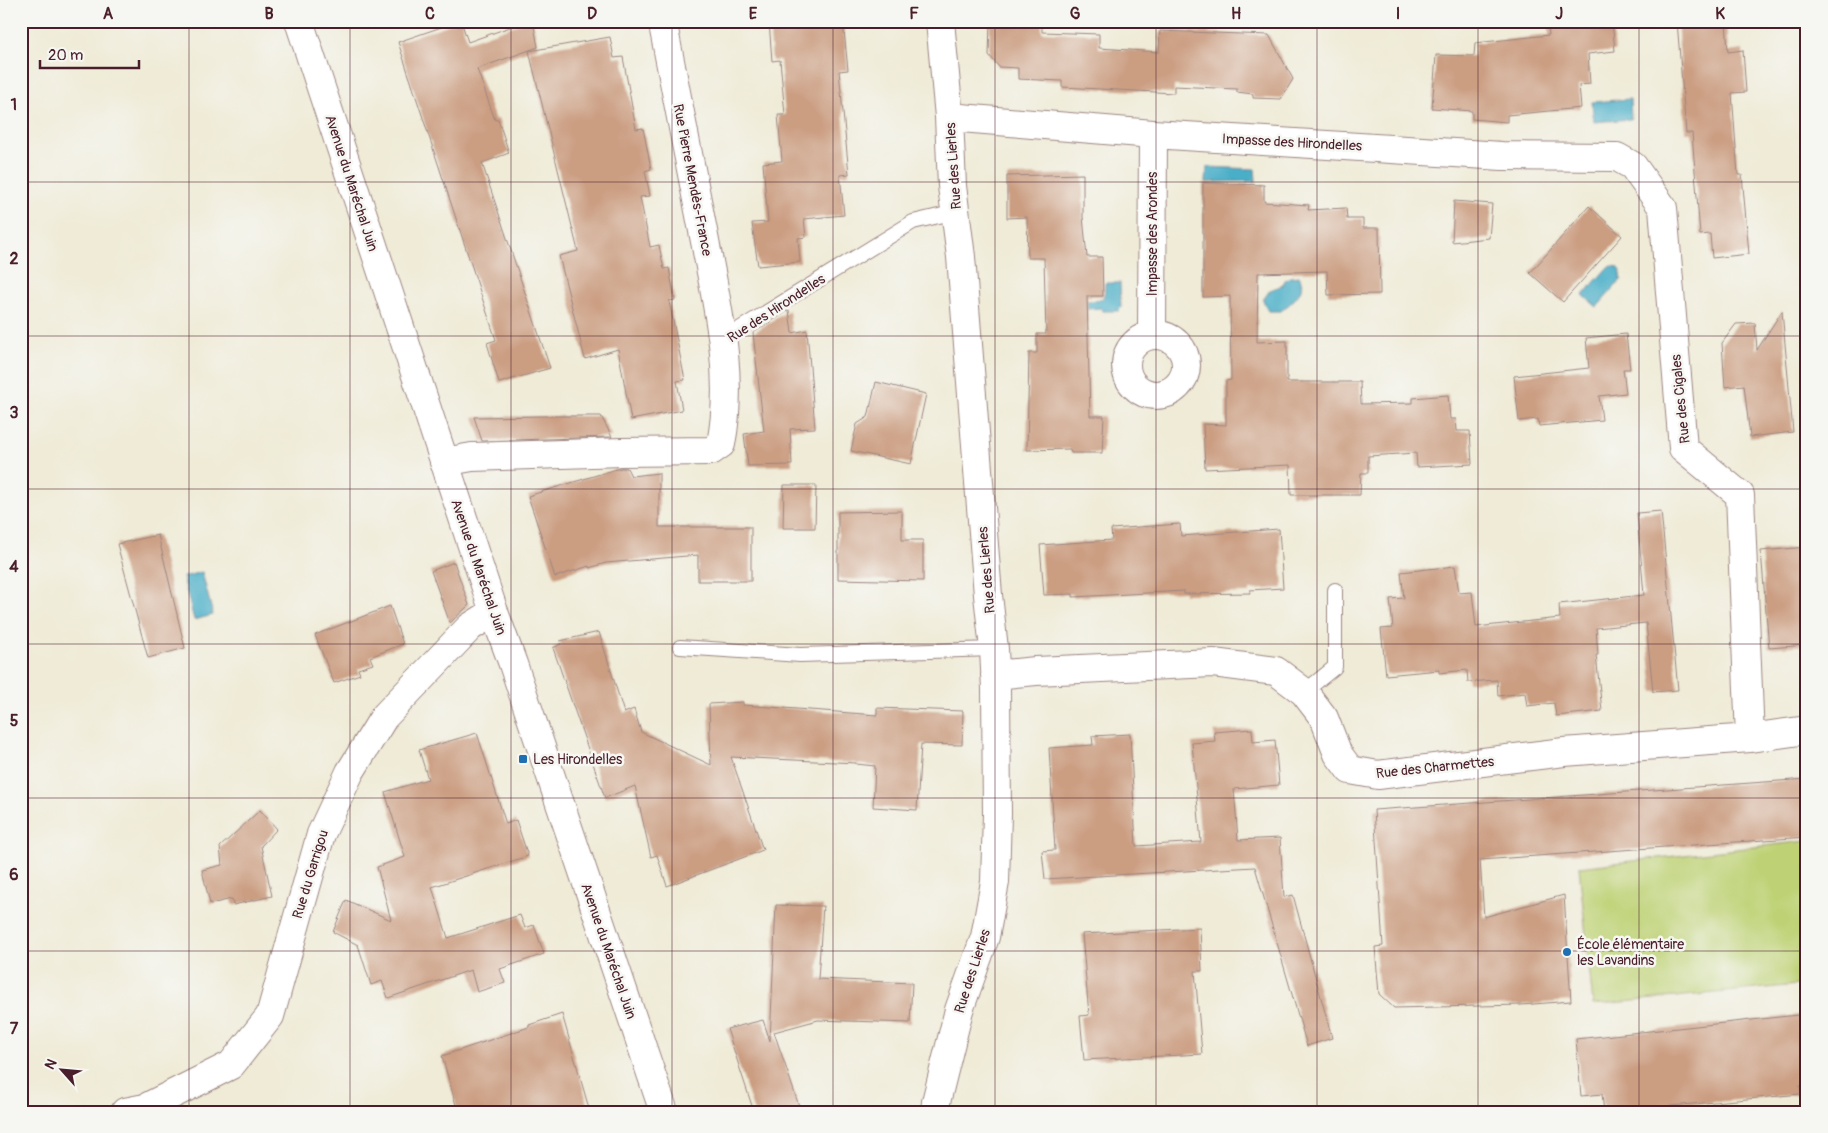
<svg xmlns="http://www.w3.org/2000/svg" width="1828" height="1133" font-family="Pangolin,sans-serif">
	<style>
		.green { fill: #bed275; stroke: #847850 }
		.water { fill: #49aec8; stroke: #4a667a }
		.building { fill: #cb9d81 }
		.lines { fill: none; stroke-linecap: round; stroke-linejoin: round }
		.lane-casing { stroke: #9c8581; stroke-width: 16 }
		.street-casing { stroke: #9c8581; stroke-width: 30 }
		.secondary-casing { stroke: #9c8581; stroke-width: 30 }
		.lane { stroke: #fff; stroke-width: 14 }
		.street { stroke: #fff; stroke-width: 28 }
		.secondary { stroke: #fff; stroke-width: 28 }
		.grid { fill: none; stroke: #4a1f2b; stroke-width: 1; stroke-opacity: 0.55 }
		.poi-dot { fill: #1f6fb2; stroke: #f6f6f2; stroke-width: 2 }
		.labels { text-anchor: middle; stroke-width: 5; stroke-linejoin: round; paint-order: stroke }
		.street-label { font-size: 14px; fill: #4a1f2b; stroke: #f6f6f2 }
		.poi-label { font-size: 14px; fill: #4a1f2b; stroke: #f6f6f2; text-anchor: start }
		.neatline { fill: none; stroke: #4a1f2b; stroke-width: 2 }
		.grid-label { font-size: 16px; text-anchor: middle; font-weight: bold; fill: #4a1f2b }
	</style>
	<rect width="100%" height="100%" fill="#f6f6f2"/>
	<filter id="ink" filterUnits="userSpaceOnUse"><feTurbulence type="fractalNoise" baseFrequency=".02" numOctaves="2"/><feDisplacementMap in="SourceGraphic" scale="10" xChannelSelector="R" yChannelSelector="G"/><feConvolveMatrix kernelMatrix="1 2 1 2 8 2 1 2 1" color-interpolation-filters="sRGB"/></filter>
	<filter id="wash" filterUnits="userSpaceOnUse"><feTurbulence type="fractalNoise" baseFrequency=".0096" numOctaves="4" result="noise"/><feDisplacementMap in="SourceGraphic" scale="20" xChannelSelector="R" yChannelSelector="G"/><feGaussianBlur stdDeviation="1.12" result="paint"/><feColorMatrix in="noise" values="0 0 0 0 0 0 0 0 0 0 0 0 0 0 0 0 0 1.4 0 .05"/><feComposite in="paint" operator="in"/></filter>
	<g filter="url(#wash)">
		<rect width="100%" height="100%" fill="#efebd7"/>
		<path class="green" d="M1807,841V984L1593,1005L1579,867Z"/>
		<path class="water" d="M1630,99L1631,119L1594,122L1592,102Z
			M1207,167L1255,169L1256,181L1206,182Z
			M1612,266L1618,267L1621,271L1620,279H1622L1597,307L1583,295L1608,267L1609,268Z
			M1299,276C1308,291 1292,302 1281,311H1268L1263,300L1270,290L1283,285L1285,280L1290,277Z
			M1105,283H1120L1121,308L1118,311H1103L1100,308L1086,309V301C1103,301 1105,301 1105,283Z
			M202,572L213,615L194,620L183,577Z"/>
		<g id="blocks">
			<path class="building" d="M459,21H461L468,42L527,21H533L538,47L477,69L495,120L498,119L509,153L482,163L550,368L499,383L487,343L496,340L398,42Z
				M769,21H843L848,70L839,71L849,174L840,175L844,215L804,219L806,237L798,238L800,262L758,266L752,223L768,222L763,163L782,161L778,115H785L780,60L772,61Z
				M990,21H1042V32L1099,34V48L1159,52L1160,31L1269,35L1293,79L1281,99L1253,98V94L1237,92V89L1174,86V93L1062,87V81L1018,79V68L999,67L989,55Z
				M1570,21H1612L1615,51L1588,54L1590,84L1579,85L1581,108L1507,115V122L1472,119V111L1432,108L1436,55L1474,56L1475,43L1549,35L1548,23Z
				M1677,21H1726L1728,52L1743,50L1746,92L1732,93L1738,175H1742L1749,254L1712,258L1710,234L1700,235L1692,133H1686Z
				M610,37L614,58L623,57L636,129L643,128L651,169L645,171L650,196L640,197L650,247L659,245L664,269L669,268L675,300L669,301L685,380L677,381L682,410L631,420L618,349L585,359L559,256L578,251L529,51Z
				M1083,174V217L1087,257H1102L1103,296H1087L1090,416H1104L1102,453H1071L1070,449L1027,450L1029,353H1037V334H1046L1044,258H1028L1027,217L1007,218V176Z
				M1203,183L1264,185V202L1309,205L1308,210L1346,208L1347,219H1363V228H1379L1380,294L1328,295L1327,271L1258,273L1257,342L1287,341V382H1360L1361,404L1413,403V398L1448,395L1450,419H1456L1457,431H1470L1472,464L1417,467L1416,453L1368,456V473H1361L1360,495H1291L1290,465L1205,469L1203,424L1226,425V381L1231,380L1230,296L1203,297Z
				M1454,201L1492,204L1489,238L1452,242Z
				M1589,206L1622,236L1563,302L1530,273Z
				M789,310L792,333L807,330L815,428L790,429L792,465L748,466L744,434L764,431L753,333Z
				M1782,311L1793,432L1750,437L1744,385L1725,387L1722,343L1736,324L1755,323L1757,350Z
				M1626,334L1630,369H1623L1626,393L1599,396L1602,420L1539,426L1538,419L1519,421L1514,376L1589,368L1586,338Z
				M876,382L926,394L911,464L851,451L857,424L868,417Z
				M545,416H601L612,437L482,441L474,417Z
				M620,468H627L631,476L659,473V527H751V581H698V555L606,563L589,568V566L555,577L528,496Z
				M784,485H816L815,528H783Z
				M902,511V540H923V581L838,579V512Z
				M1661,511L1678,690L1653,692L1646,623L1596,628L1598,655H1596L1602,711L1556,716L1554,703L1527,706L1525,693L1498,696L1497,680L1468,682L1467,670L1439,673V670L1386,675L1381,629L1393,628L1390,599L1404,598L1401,572L1455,566L1459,593L1472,592L1476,627L1560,618L1559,604L1644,595L1637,513Z
				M1180,524L1181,536L1279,529L1283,588L1250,590V593L1184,594V591L1073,597V594L1044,595L1040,545L1112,540L1111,529Z
				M158,535L185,648L148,658L117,544Z
				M1807,547V645L1769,648L1761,551Z
				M454,562L469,605L450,623L431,571Z
				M390,606L403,644L370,657L373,664L358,669L360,674L334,683L315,635Z
				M599,632L624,713L634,709L641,732L711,765L709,704L743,702V705L877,715V708L963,711L962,745L921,744L917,810L873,807L875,766L856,764V763L731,757L763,850L667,886L657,855L651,857L635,786L605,798L553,648L561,644L560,641Z
				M1252,729L1253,742L1275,740L1279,785L1234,789L1238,840L1280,838L1284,897L1293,895L1332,1038L1307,1046L1255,867L1045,879L1042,851L1055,850L1049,748L1093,745L1092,736L1130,734L1136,846L1201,842L1192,743L1215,741L1214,732Z
				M477,733L506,824L516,820L528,856L432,887L448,938L520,915L525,928L534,925L544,954L500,969L505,983L477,992L471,970L388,998L382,981L371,985L358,945L333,932L346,900L391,920L377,867L405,857L385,792L428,779L419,750Z
				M1807,779V837L1480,860L1484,917L1564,895L1571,1001L1521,1005L1394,1008L1379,994L1375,947L1383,946L1374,810Z
				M260,810L277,829L261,846L272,896L233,905L232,899L210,904L202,870L222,865L220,847Z
				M776,905L823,906L818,979L912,983L910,1023L818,1020L774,1032L801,1112H754L727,1029L763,1020L770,1041Z
				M1200,928L1202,971H1195L1202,1054L1084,1060L1080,1016L1089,1015L1082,934Z
				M562,1014L590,1112H458L442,1056L529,1027V1025Z
				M1807,1014V1085L1800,1086L1801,1094L1650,1108V1112H1604L1602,1094L1581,1096L1576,1039Z"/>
		</g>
	</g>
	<g filter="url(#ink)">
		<use href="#blocks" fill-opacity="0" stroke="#9c8581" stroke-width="1"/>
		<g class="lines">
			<g class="lane-casing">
				<path id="lane" d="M723,339L913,222L956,212
					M680,647L800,655L994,649
					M1304,692L1335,667V590"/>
			</g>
			<g class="street-casing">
				<path id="street" d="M949,117L1153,134L1502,156L1617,157L1633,166L1663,208L1683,448L1740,495L1750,738
					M1152,334L1153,134
					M1126 365a30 30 0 1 1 60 0a30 30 0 1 1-60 0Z
					M444,462L472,457L622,452L711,451L721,444C735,373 716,300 703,231C690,164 677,97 664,30V21
					M995,675L1036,671L1213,663L1276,671L1304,692L1324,718L1338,754L1350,770L1378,775L1564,752L1750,738L1807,730
					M125,1112L145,1108L231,1065L270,1016L321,834L350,772L384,717L470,627L494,612
					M935,1112L936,1102L959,1010L985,937L995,882L997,814L996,689L994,649L988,595L961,257L952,186L949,117L940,21"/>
			</g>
			<g class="secondary-casing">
				<path id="secondary" d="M299,21L494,612L513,664L664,1112"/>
			</g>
			<use href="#lane" class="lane"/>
			<use href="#street" class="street"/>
			<use href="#secondary" class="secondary"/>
		</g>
	</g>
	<path class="grid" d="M189,21V1112M350,21V1112M511,21V1112M672,21V1112M833,21V1112M995,21V1112M1156,21V1112M1317,21V1112M1478,21V1112M1639,21V1112M21,182H1807M21,336H1807M21,489H1807M21,644H1807M21,798H1807M21,951H1807"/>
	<g class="poi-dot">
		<rect x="518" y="754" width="10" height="10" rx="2.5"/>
		<circle cx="1567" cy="952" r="5"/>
	</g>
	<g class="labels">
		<g class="street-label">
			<text transform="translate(1292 142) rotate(3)" y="5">Impasse des Hirondelles</text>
			<text transform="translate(953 166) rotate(-94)" y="5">Rue des Lierles</text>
			<text transform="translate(693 180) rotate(79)" y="5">Rue Pierre Mendès-France</text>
			<text transform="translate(352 183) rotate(72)" y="5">Avenue du Maréchal Juin</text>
			<text transform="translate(1152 234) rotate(-90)" y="5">Impasse des Arondes</text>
			<text transform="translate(776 308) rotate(-33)" y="5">Rue des Hirondelles</text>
			<text transform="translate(1680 399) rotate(-96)" y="5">Rue des Cigales</text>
			<text transform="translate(479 567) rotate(71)" y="5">Avenue du Maréchal Juin</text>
			<text transform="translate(986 570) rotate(-95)" y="5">Rue des Lierles</text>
			<text transform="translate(1435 767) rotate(-6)" y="5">Rue des Charmettes</text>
			<text transform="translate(310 874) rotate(-73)" y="5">Rue du Garrigou</text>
			<text transform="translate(609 951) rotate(71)" y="5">Avenue du Maréchal Juin</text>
			<text transform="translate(972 971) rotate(-72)" y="5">Rue des Lierles</text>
		</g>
		<g class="poi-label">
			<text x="533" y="764">Les Hirondelles</text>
			<text x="1577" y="949">École élémentaire<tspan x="1577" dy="16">les Lavandins</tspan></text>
		</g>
	</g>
	<rect width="1828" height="1133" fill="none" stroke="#f6f6f2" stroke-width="55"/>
	<g transform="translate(62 1070) rotate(297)" stroke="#f6f6f2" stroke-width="4" paint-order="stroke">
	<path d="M0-4L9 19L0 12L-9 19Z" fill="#4a1f2b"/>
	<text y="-8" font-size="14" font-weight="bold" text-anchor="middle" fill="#4a1f2b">N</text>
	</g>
	<path d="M40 60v8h99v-8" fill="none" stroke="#4a1f2b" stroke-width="2.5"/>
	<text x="48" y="60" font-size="15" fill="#4a1f2b" stroke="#f6f6f2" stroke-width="4" paint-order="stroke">20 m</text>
	<rect x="28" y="28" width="1772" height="1078" class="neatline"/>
	<g class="grid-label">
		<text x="108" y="19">A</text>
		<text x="269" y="19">B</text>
		<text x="430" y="19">C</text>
		<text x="592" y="19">D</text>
		<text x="753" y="19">E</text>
		<text x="914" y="19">F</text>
		<text x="1075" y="19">G</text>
		<text x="1236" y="19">H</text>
		<text x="1398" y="19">I</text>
		<text x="1559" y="19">J</text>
		<text x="1720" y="19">K</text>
		<text x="14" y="110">1</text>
		<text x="14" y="264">2</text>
		<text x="14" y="418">3</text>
		<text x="14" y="572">4</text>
		<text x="14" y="726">5</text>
		<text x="14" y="880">6</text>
		<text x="14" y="1034">7</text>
	</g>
</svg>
